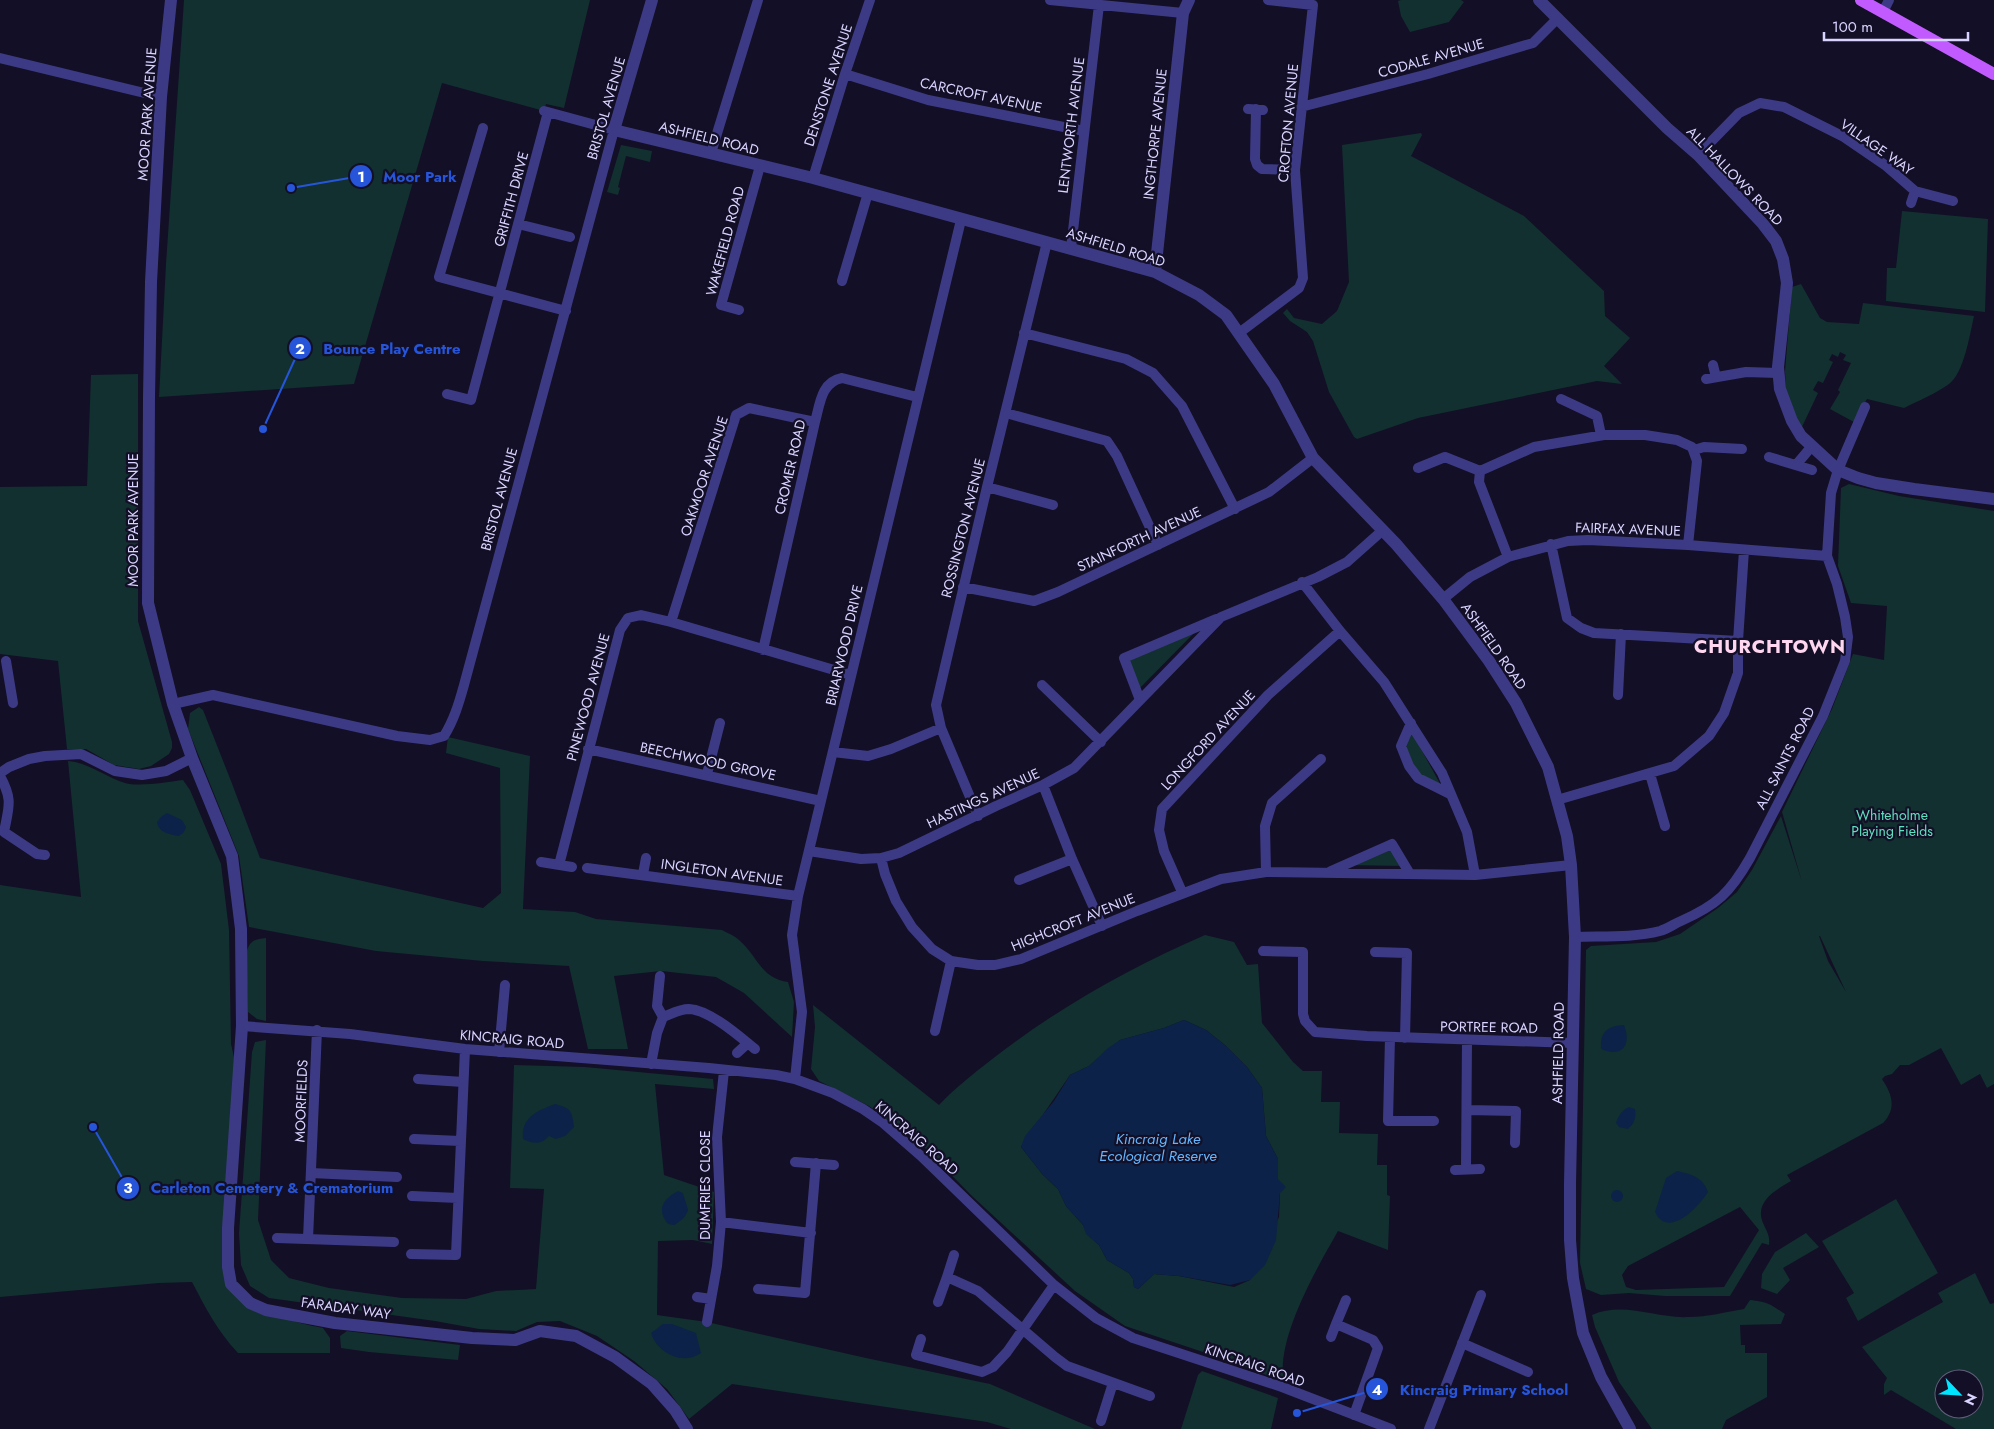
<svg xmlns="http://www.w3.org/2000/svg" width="1994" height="1429" font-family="Jost,sans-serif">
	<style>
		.green { fill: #12302f; fill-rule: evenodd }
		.water { fill: #0c2248 }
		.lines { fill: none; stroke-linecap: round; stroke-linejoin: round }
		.minor { stroke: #3d3a85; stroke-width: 10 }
		.tertiary { stroke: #3d3a85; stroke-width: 12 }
		.primary { stroke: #c25bff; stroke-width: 12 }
		.labels { text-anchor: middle; stroke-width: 4.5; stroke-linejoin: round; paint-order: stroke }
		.street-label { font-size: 14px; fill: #d9d4ff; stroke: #130f26 }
		.park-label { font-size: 14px; fill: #5fe0c0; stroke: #130f26 }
		.water-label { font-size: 15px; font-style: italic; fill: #62b6ff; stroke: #130f26 }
		.district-label { font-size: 19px; font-weight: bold; letter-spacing: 1px; fill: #ffd6f0; stroke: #130f26 }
		.leader { fill: none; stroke: #2655da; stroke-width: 2 }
		.callout-dot { fill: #2655da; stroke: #130f26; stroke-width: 2 }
		.mark-label { font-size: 15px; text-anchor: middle; font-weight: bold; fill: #fff }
		.callout-label { font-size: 15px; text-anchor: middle; font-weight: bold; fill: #2655da; stroke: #130f26; stroke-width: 4.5; stroke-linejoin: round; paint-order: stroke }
	</style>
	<rect width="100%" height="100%" fill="#130f26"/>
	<path class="green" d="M184,0H590L564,108L546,104L544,111L442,83L354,384L159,397L166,264Z
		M1401,0H1461L1464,2L1449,22L1410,32L1401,16L1398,1Z
		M1421,133L1422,135L1411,156L1524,216L1604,291L1605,316L1630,338L1604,366L1622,384L1597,381L1418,418L1357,439L1354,437L1329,392L1313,341L1307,332L1290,321L1283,313L1287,309L1294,318L1322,324L1337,311L1349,282L1342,145Z
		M621,145L652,151L650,162L626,156L618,187L620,188L618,195L607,192Z
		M1902,211L1988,219L1985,312L1886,301L1887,268H1896Z
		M1801,284L1820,318L1827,322L1859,324L1863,303L1974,316C1970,334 1964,373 1949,384C1937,393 1918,401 1904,408L1867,399L1854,422L1830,409L1840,392L1838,390L1851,363L1843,360L1846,355L1840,352L1838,357L1832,354L1829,360L1833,362L1823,383L1818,381L1813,390L1818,393L1801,429L1786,393L1785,371L1792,287Z
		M138,374V621L172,742V748L169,754L151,766L139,769L114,765L86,749H67L58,661L0,654V487L87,486L91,375Z
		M1849,484L1899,496L1994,511V1084L1987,1088L1980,1074L1961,1085L1941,1048L1909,1065H1900L1892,1074L1885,1076L1882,1079C1892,1094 1897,1108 1883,1123L1787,1175L1791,1181C1776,1190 1754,1201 1763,1223C1767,1232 1770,1235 1769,1245L1762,1243L1730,1296H1665L1629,1293L1601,1295L1586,1289L1580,1263L1586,950L1591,946L1656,942L1680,934L1718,908L1737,892L1752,870L1781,816L1802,882L1782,812L1832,709L1853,654L1884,660L1887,606L1851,603L1838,566L1841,488ZM1819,936H1820L1846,992L1828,961ZM1740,1207L1759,1230L1724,1287L1636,1290L1626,1287L1622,1275L1628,1266Z
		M1194,633L1137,691L1124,658Z
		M199,707L203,710L231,781L260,858L483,908L501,893L500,768L446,753L448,737L530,756L523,909L575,912L596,919L722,930C727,933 734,935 739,940C758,956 760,978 788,982L794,1002L792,1037L744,993L716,977L661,971L614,976L628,1049H588L569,966L483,961L376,951L249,927L239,856L188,729L190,713Z
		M1408,729L1415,738L1444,791L1418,778L1401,746Z
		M68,761C90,763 105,777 125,783C139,787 169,782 183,780L190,790L221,864L229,930L231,1044L238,1075L232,1284C265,1309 280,1321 323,1328L330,1338V1353H238C218,1332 205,1307 192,1282L159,1283L0,1297V885L81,897Z
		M1392,844L1405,866L1343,865Z
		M1205,935L1234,942L1247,965L1258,964L1262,1023L1293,1062L1303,1071H1322L1321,1102H1340L1339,1133L1378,1134L1377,1165H1387V1195L1390,1196L1388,1250L1338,1231C1317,1268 1275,1340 1284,1382L1236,1363L1125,1326L1075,1291L972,1196L921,1144L869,1106L819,1081L811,1069L815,1027L813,1005L939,1105C955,1088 973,1074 991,1060C1056,1009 1129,968 1205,935ZM1184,1020L1206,1030L1226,1046L1247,1067L1262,1088L1266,1136L1278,1159V1179L1280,1193L1279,1217L1250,1280L1234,1287L1179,1276L1154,1274L1138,1289L1134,1287L1133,1279L1129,1273L1107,1260L1099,1245L1087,1234L1083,1225L1066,1206L1058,1189L1043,1175L1021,1147L1070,1075L1089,1066L1120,1040L1164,1028Z
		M266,938V1021L257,1019L248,1012L246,954C249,942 253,939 266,938Z
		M266,1040L258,1220L271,1260L289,1278L329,1288L402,1298L466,1299L496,1291L536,1289L544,1189L510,1188L514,1065L585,1067L713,1079L714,1089L655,1084L664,1175L714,1192L712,1244L693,1240L658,1241L657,1315L707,1322L866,1358L990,1384L1095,1429H1011L987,1422L732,1384L689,1419L667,1389L634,1361L597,1336L560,1321L537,1322L516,1331L479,1329L435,1321L269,1298L250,1286L241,1265L239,1233L252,1052L255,1042Z
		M1896,1199L1938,1273L1858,1321L1846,1298L1854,1293L1822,1241Z
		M1806,1233L1819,1247L1783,1268L1790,1280L1777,1294L1761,1288L1762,1274L1775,1252Z
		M1975,1273L1990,1304L1994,1303V1429H1956L1891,1390L1884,1395V1384L1887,1378L1862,1347L1943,1302L1938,1293ZM1944,1379H1974V1409H1944Z
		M1750,1300C1768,1302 1770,1304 1785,1314L1781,1324L1740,1325L1741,1345H1745V1353H1767V1397L1726,1420L1722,1429H1652L1619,1382L1595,1327L1592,1315C1625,1301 1656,1319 1689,1317C1707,1317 1726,1312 1744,1309Z
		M347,1331L460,1345L458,1360L369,1352L341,1348L340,1336Z
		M1202,1371L1278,1398L1271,1429H1181L1198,1375Z"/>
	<path class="water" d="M167,813L182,820L186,827L184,832L179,836C169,834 159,833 157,822L162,816Z
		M1184,1020L1206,1030L1226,1046L1247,1067L1262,1088L1266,1136L1278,1159V1179L1286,1187L1280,1193L1276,1240L1265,1265L1250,1280L1230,1285L1179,1276L1154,1274L1138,1289L1134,1287L1133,1279L1129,1273L1107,1260L1099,1245L1086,1234L1083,1225L1066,1206L1058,1189L1043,1175L1021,1147L1025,1136L1054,1101L1070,1075L1089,1066L1108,1048L1120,1040L1164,1028Z
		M1624,1025C1632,1045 1622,1058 1601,1049C1600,1032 1607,1026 1624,1025Z
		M555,1104C571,1108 572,1111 574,1127L565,1136L556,1139L549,1136C541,1145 533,1144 523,1139C521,1117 537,1111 555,1104Z
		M1629,1107L1635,1109C1636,1118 1635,1123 1628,1129L1619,1127L1616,1123C1618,1116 1622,1110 1629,1107Z
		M1677,1171C1691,1174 1703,1177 1708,1192C1698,1208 1668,1239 1655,1212L1666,1178Z
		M1611 1196a6 6 0 1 1 12 0a6 6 0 1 1-12 0Z
		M678,1191L683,1193L688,1210C685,1218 681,1221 674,1225L668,1224C656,1209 663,1199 678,1191Z
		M663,1324H672L696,1333L701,1353C683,1366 657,1353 651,1333Z"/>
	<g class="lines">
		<path class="minor" d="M1050,0L1183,13
			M1883,12L1889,0
			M0,58L161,97
			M845,74L928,100L1084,131
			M1301,107L1428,74L1533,43L1558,18
			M1248,109L1263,110
			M1256,109L1255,159L1257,165L1262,169L1295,170
			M483,128L439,277L566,311
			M711,153L758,0
			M1698,155L1739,113L1760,103L1784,107L1844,137L1885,165L1915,191L1953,201
			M813,178L845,74L870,0
			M1911,203L1915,191
			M518,224L570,237
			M1071,248L1099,5
			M842,281L868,193
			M739,310L721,305L760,166
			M1024,333L1126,359L1153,373L1182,406L1235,509
			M1239,333L1299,288L1303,278L1295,170L1313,5L1268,0
			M1713,365L1716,377
			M1706,379L1746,372L1778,373
			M447,394L471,400L548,112
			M1561,399L1597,416L1601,435
			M1006,413L1107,441L1117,456L1158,545
			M1694,450L1704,447L1742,449
			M1769,457L1812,470
			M1796,465L1812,446
			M1418,468L1445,457L1480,471
			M987,487L1053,505
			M1551,544L1567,618L1581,628L1594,633L1738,641
			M1508,557L1479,482L1480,471L1534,447L1604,435H1645L1677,440L1692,447L1697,461L1688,545
			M1302,582L1340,631L1384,682L1442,773L1467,832L1475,875
			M963,587L1034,601L1058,592L1269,492L1313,458
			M1443,599L1470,577L1508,557L1568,541L1588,540L1688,545L1827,556
			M671,622L736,415L749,408L815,422
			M763,650L815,422C820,404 821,382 842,378L917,397
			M6,661L13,703
			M1042,685L1101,742
			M1618,695L1621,634
			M1140,700L1124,658L1216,619
			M173,704L213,695L397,736L430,740L444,736C454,720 459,703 464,685L614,130L544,111
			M1411,723L1401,746L1409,766L1418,778L1450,794
			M588,749L821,801
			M833,752L868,756L891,749L941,728
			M0,773L9,767L29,759L45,756L81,754L115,771L142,775L166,771L192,758
			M707,774L720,723
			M1650,774L1665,826
			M0,776C13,800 9,806 4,832L37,854L45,855
			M1043,785L1072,859L1102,926
			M1557,800L1674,766L1709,736L1724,713L1738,673V641L1744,550
			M978,816L941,728L936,705L987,487L1047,242
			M809,851L861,859L881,858L899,853L996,806L1043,785L1074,768L1221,617L1318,577L1347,562L1383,530
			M881,858L885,874L896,901L912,927L932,949L951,961L978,965H995L1021,959L1137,911L1221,879L1266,872L1475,875L1571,865
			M541,862L572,867
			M559,865L620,630L628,618L641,615L671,622L851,675
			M587,868L798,896
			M1331,871L1392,844L1410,874
			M1266,872L1265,826L1272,803L1321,759
			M643,874L646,858
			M1019,880L1072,859
			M1182,892L1164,851L1159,830L1162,809L1268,695L1340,631
			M1575,937C1603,936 1633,938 1660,931C1667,929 1674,924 1681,921C1717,905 1730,893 1750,858L1823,716L1845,661L1848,637L1845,617L1837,584L1827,556L1831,493L1838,470L1865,407
			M1263,951L1303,952V1014L1305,1021L1315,1032L1367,1036L1573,1043
			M1375,952L1407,953L1405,1038
			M660,976L657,1006L663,1017
			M242,1026L350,1034L465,1049L709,1068L776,1075L795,1079L833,1093L863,1109L882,1122L921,1156L1054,1285L1096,1318L1133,1338L1282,1387L1391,1429
			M935,1031L951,961
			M1390,1037L1388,1121H1434
			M499,1052L505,985
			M737,1053L748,1043
			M651,1064L657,1033L663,1017C671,1014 680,1009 689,1009C710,1010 740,1037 755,1049
			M418,1079L463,1082
			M795,1079L802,1012L792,935L798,896L961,220
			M1467,1110L1516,1111L1515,1143
			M414,1139L460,1141
			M795,1162L834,1165
			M1466,1169L1467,1040
			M1455,1170L1480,1169
			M311,1173L397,1177
			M412,1196L458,1198
			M721,1222L811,1233
			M277,1238L394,1242
			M308,1239L317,1030
			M411,1254L456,1255L465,1049
			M947,1277L954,1255
			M758,1289L805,1293L816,1163
			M697,1297L711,1299
			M1346,1300L1336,1324L1373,1340L1378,1348L1354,1415
			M938,1302L947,1277L978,1291L1055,1357L1067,1366L1150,1396
			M707,1322L717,1266L721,1222L717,1137L724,1071
			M1331,1337L1336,1324
			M921,1339L916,1355L982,1372L993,1367L1007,1352L1054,1285
			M1462,1343L1528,1372
			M1101,1421L1113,1383
			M1429,1429L1481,1295"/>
		<path class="tertiary" d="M171,0L161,97L151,282L149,398L148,603L173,704L192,758L232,856L241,929L242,1026L228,1228V1267L231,1284L250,1303L266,1310L335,1323L472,1338L515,1340L540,1331L576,1336L615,1357L652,1384L675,1410L687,1429
			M652,0L614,130L813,178L1155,272L1199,295L1226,315L1274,384L1313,458L1396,544L1443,599L1489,661L1516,703L1548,767L1567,836L1571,865L1575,937L1570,1184V1240L1573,1278L1583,1333L1601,1377L1630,1429
			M1539,0L1667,128L1698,155L1763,224L1776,241L1783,259L1787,283L1778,367L1780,389L1792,421L1801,436L1838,470L1858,478L1876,483L1914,489L1994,499
			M1155,272L1183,13L1189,0"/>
		<path class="primary" d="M1861,0L1994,74"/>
	</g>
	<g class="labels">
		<g class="street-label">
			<text transform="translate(1431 58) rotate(-16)" y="5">CODALE AVENUE</text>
			<text transform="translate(828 85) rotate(-72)" y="5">DENSTONE AVENUE</text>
			<text transform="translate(981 95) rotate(12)" y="5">CARCROFT AVENUE</text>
			<text transform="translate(606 108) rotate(-74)" y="5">BRISTOL AVENUE</text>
			<text transform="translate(147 114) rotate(-86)" y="5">MOOR PARK AVENUE</text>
			<text transform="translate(1288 123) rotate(-85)" y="5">CROFTON AVENUE</text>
			<text transform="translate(1071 125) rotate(-83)" y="5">LENTWORTH AVENUE</text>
			<text transform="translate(1155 134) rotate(-84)" y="5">INGTHORPE AVENUE</text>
			<text transform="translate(709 138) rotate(14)" y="5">ASHFIELD ROAD</text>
			<text transform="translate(1877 147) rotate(35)" y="5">VILLAGE WAY</text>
			<text transform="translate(1735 176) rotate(46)" y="5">ALL HALLOWS ROAD</text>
			<text transform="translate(511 199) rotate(-75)" y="5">GRIFFITH DRIVE</text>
			<text transform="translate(725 241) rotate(-75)" y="5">WAKEFIELD ROAD</text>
			<text transform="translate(1116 247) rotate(17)" y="5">ASHFIELD ROAD</text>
			<text transform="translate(790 467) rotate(-77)" y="5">CROMER ROAD</text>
			<text transform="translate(704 476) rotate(-72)" y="5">OAKMOOR AVENUE</text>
			<text transform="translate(499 499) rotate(-75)" y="5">BRISTOL AVENUE</text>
			<text transform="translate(133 520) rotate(-90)" y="5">MOOR PARK AVENUE</text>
			<text transform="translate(963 528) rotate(-76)" y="5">ROSSINGTON AVENUE</text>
			<text transform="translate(1628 529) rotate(2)" y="5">FAIRFAX AVENUE</text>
			<text transform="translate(1139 539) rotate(-25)" y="5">STAINFORTH AVENUE</text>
			<text transform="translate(844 645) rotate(-77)" y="5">BRIARWOOD DRIVE</text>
			<text transform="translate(1494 646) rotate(55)" y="5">ASHFIELD ROAD</text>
			<text transform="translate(588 697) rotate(-75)" y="5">PINEWOOD AVENUE</text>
			<text transform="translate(1208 740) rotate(-47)" y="5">LONGFORD AVENUE</text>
			<text transform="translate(1785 758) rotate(-63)" y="5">ALL SAINTS ROAD</text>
			<text transform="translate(708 761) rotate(12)" y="5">BEECHWOOD GROVE</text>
			<text transform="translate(983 798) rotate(-25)" y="5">HASTINGS AVENUE</text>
			<text transform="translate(722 872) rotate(8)" y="5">INGLETON AVENUE</text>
			<text transform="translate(1073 922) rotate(-22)" y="5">HIGHCROFT AVENUE</text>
			<text transform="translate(1489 1027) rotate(1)" y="5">PORTREE ROAD</text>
			<text transform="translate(512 1039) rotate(5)" y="5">KINCRAIG ROAD</text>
			<text transform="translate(1558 1053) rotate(-89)" y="5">ASHFIELD ROAD</text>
			<text transform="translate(301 1101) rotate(-88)" y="5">MOORFIELDS</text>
			<text transform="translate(917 1138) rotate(41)" y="5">KINCRAIG ROAD</text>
			<text transform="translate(705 1185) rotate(-90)" y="5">DUMFRIES CLOSE</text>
			<text transform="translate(346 1308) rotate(8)" y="5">FARADAY WAY</text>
			<text transform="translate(1255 1365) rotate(19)" y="5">KINCRAIG ROAD</text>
		</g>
		<g class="park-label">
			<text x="1892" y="820">Whiteholme<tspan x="1892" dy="16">Playing Fields</tspan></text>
		</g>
		<g class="water-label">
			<text x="1158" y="1144">Kincraig Lake<tspan x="1158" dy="17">Ecological Reserve</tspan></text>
		</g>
		<g class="district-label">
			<text x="1770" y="653">CHURCHTOWN</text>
		</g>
	</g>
	<path class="leader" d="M291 188L361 176M263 429L300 348M93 1127L128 1188M1297 1413L1377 1389"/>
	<g class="callout-dot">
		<circle cx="291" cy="188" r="5"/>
		<circle cx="263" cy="429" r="5"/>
		<circle cx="93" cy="1127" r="5"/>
		<circle cx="1297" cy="1413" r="5"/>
		<circle cx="361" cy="176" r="12"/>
		<circle cx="300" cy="348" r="12"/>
		<circle cx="128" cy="1188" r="12"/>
		<circle cx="1377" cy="1389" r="12"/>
	</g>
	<g class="mark-label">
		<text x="361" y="182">1</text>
		<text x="300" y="354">2</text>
		<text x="128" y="1193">3</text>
		<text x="1377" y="1395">4</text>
	</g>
	<g class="callout-label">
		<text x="420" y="182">Moor Park</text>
		<text x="392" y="354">Bounce Play Centre</text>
		<text x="272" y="1193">Carleton Cemetery &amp; Crematorium</text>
		<text x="1484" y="1395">Kincraig Primary School</text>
	</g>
	<g transform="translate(1959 1394) rotate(115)"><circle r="24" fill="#130f26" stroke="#625e7d"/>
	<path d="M0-4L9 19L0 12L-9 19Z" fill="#00e5ff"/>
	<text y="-8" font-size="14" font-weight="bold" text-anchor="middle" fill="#d9d4ff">N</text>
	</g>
	<path d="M1824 32v8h144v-8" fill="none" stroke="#d9d4ff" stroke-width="2.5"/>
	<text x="1832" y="32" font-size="15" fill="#d9d4ff" stroke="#130f26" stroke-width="4" paint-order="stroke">100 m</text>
</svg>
